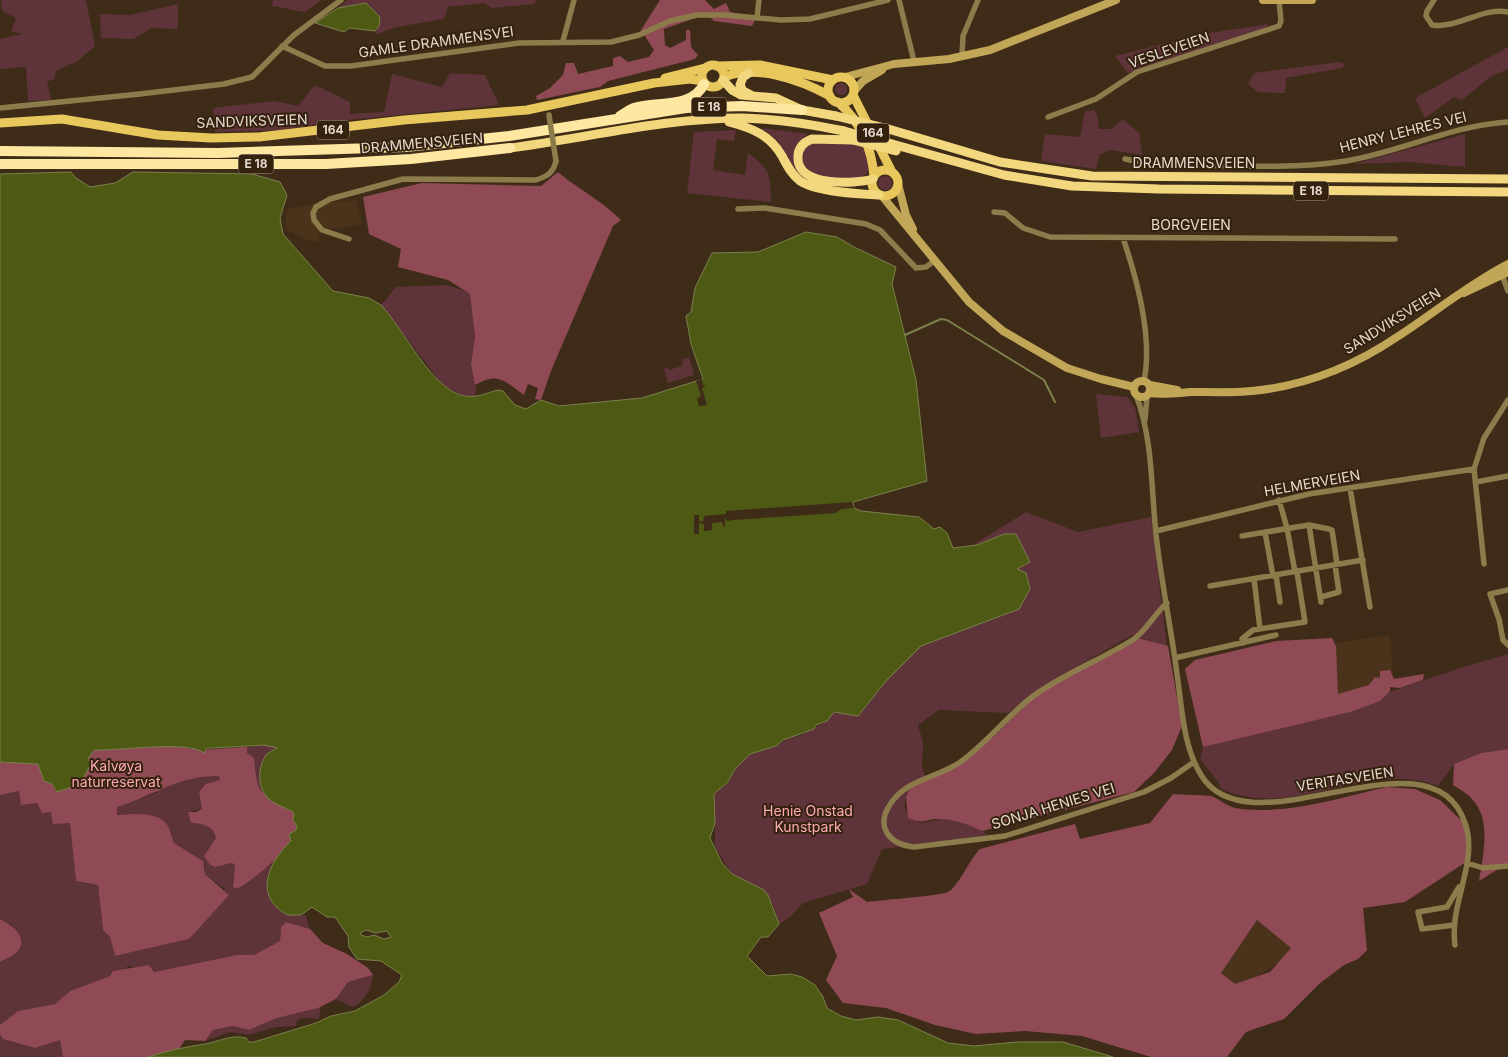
<svg xmlns="http://www.w3.org/2000/svg" width="1508" height="1057" font-family="Inter,sans-serif">
	<style>
		.built { fill: #4b331b }
		.green { fill: #5e333a; fill-rule: evenodd }
		.forest { fill: #8f4a55; fill-rule: evenodd }
		.water { fill: #4e5a14; stroke: #7b804c; fill-rule: evenodd }
		.pier { fill: #3f2c18 }
		.lines { fill: none; stroke-linecap: round; stroke-linejoin: round }
		.stream { stroke: #7b804c; stroke-width: 2 }
		.minor { stroke: #8c7c4c; stroke-width: 5.5 }
		.secondary { stroke: #c0a656; stroke-width: 8 }
		.primary { stroke: #e8c75d; stroke-width: 9 }
		.trunk { stroke: #f3d77e; stroke-width: 9 }
		.motorway { stroke: #fee7a0; stroke-width: 10 }
		.minor-bridge { stroke: #8c7c4c; stroke-width: 5.5 }
		.trunk-bridge { stroke: #f3d77e; stroke-width: 9 }
		.labels { text-anchor: middle; stroke-width: 4; stroke-linejoin: round; paint-order: stroke }
		.shield { fill: #34220f; stroke: #b0a194; stroke-width: 1 }
		.shield-label { font-size: 12px; font-weight: bold; fill: #e5d8cd }
		.street-label { font-size: 14px; fill: #e5d8cd; stroke: #34220f }
		.park-label { font-size: 14px; fill: #feabb6; stroke: #34220f }
	</style>
	<rect width="100%" height="100%" fill="#3f2c18"/>
	<path class="built" d="M357,200L362,224L320,231L318,242L301,238L286,229V214L289,209L314,204Z
		M1390,635L1393,680L1332,702L1336,643Z
		M1251,915L1297,920L1292,954L1239,988L1220,971Z"/>
	<path class="green" d="M1,0H86L95,46L78,61L56,71L54,80L47,81L51,100L28,101L26,67L0,69V39L22,34L11,31L16,18L2,11Z
		M273,0H321L305,12L272,6Z
		M347,0H536L534,4L492,8L484,3L448,7L444,19L396,27L375,35L380,17L366,3L338,8Z
		M178,4V29L152,28L133,39L101,38L100,14L130,15Z
		M1269,24L1263,31L1128,73L1115,56L1203,34Z
		M1508,47V69L1490,77L1462,100L1454,97L1425,118L1415,98Z
		M1339,62L1345,64L1342,68L1286,78L1285,93L1258,92L1248,84L1254,73Z
		M450,73L485,75L499,105L348,120L281,130L215,132L213,108L274,101L298,106L315,85L350,102V114L384,112L392,74L442,87Z
		M835 89a6 6 0 1 1 12 0a6 6 0 1 1-12 0Z
		M1094,110L1098,117L1099,129H1111L1123,119L1139,133L1142,155L1111,150L1100,154L1096,169L1041,161L1045,134L1080,137L1085,111Z
		M762,128L808,134C796,143 792,152 795,166L792,167L778,141Z
		M736,130L734,141L717,139L713,170L745,175L748,153C771,170 770,174 771,202L687,193L694,132Z
		M1465,134V167L1409,162L1354,164Z
		M812,142H847L865,147C867,154 872,166 867,173C857,189 771,173 812,142Z
		M878 183a7 7 0 1 1 14 0a7 7 0 1 1-14 0Z
		M447,285L470,293L475,337L471,364L476,390L475,396H464L445,388L381,305L396,287Z
		M689,357L694,375L668,383L664,369L668,367L669,370L682,366L683,359Z
		M1096,394L1128,397L1135,408L1139,432L1101,438Z
		M1026,512L1078,532L1151,517L1167,647L1132,635L1043,686L1008,713L939,710L918,725C919,731 923,738 923,745C924,763 917,764 929,782C923,785 916,786 911,791C900,800 904,818 918,822C926,824 937,819 945,818C961,816 976,827 988,835L882,849L867,884L803,903L790,917L779,924L774,907L764,890L732,874L715,847V794L728,783L736,769L750,754L776,746L790,737L799,736L827,721L834,712L858,716L886,681L921,646L1019,609L1030,589L1026,573L1016,569L1025,564L977,545L971,546Z
		M1508,654V749L1481,753L1454,764L1438,786C1366,759 1293,821 1221,789C1220,781 1205,767 1200,758L1203,747L1367,700L1460,668Z
		M266,745H276L278,750L269,751L267,755L260,787L265,794L282,805L270,899C281,910 289,919 305,914L310,929L286,922L281,927L280,941L254,955H235L153,972L129,966L120,971H114L110,976L70,991L55,1004L18,1011L0,1025V962L17,952L12,925L0,919V762L89,761ZM221,780L271,864L237,889L233,887L235,865L232,863L215,867L210,865L204,856L216,838C213,826 197,821 188,812L202,809L199,792ZM158,792L117,807V815C132,814 161,810 169,828C172,832 172,838 174,843L194,855L205,866V874L225,889L189,939L115,956L110,937L103,930L98,885L76,881L71,823L51,812L42,813L37,803L20,804Z
		M373,975C372,988 365,1001 353,1007L336,999L348,982Z
		M321,1006L319,1019L304,1018L297,1020L296,1026L276,1027L249,1035L230,1032L205,1041L213,1030L233,1026L249,1030L277,1018Z
		M0,1035L3,1039L35,1048L60,1040L63,1057H0Z"/>
	<path class="forest" d="M660,0H705L714,9L726,3L730,12L751,16L755,20L752,26L714,21L707,14L664,29L665,45L670,48L686,40V30H690L691,47L698,55L695,59L608,81L600,87L537,100L536,96L550,88L563,75L566,63H574L578,74L613,66V58L620,56L628,62L649,57L654,50L641,30Z
		M558,172C579,190 601,200 621,220L613,226L551,371L541,400L535,399L538,388L528,384L524,395C503,380 499,372 475,385L471,364L475,337L470,294L448,280L398,267L401,249L369,234L363,197L422,183L541,186Z
		M1138,638L1168,646L1182,726L1172,750L1154,773L1134,792L982,831C969,825 955,819 939,819C923,819 925,825 908,818L906,797L911,787L959,765L991,739L1041,690Z
		M1332,638L1336,646L1338,694L1369,685L1375,677L1380,678V671L1390,670L1394,679L1424,674L1423,680L1400,688L1390,687V691L1380,701L1350,712L1203,747L1185,669L1195,660L1276,641Z
		M173,746L200,750L247,747V753L254,758C257,798 262,793 293,812L295,814L293,820L297,826C292,850 258,876 237,889L233,887L235,865L232,863L215,867L210,865L204,856L216,838C213,826 203,823 191,823L188,812H196L202,809L199,792L206,784L220,780L219,776C176,776 156,795 117,807V815C132,814 162,810 169,828C171,832 172,838 174,843L203,861L205,874L229,895L189,939L115,956L110,937L103,930L98,885L76,881L70,823L53,824L51,812L42,813L37,803L21,805L19,791L0,795V762L38,764L44,781L52,784L55,791L80,784L91,764L88,758L94,750Z
		M1508,749V863L1479,881C1483,856 1492,820 1472,799C1467,793 1459,789 1453,785L1454,764L1481,753Z
		M1387,787L1415,789L1440,800L1462,821L1469,842L1466,862L1405,902L1363,908L1367,950L1358,959L1344,965L1319,984L1284,1019L1246,1032L1227,1057H1151L1082,1036L1025,1031L976,1034L935,1025L886,1008L843,1003L826,980L837,956L819,913L853,897L849,889L867,902C881,900 939,896 948,892C959,886 969,860 980,849L1075,824L1080,839L1150,823L1173,794C1182,795 1206,795 1211,796C1219,799 1227,806 1235,808C1285,816 1338,798 1387,787ZM1257,920L1291,948L1270,972L1235,984L1221,973Z
		M0,919C11,924 30,938 17,952C13,956 5,959 0,962Z
		M286,922L310,929L323,943L347,954L368,968L373,975L348,982L336,999L318,1008L277,1018L249,1030L233,1026L213,1030L205,1041L185,1040L179,1049L148,1057H63L60,1040L35,1048L3,1039L0,1035V1025L18,1011L55,1004L70,991L110,976L113,971L149,965L154,972L236,955H254L280,941L281,927Z"/>
	<path class="water" d="M366,3L380,17L379,26L375,31L349,28L344,32L315,23L338,8Z
		M71,172L76,178L90,187L115,183L133,172L252,174L280,182L287,195L280,218L283,234L333,291L369,298L381,305C403,328 433,392 465,396C478,398 486,393 498,390L503,391L515,405L526,409L541,400L559,406L642,398L703,379L691,344L686,316L691,312L695,288L712,253L758,252L806,232L837,237L854,247L896,267L892,284L916,380L927,481L853,502L854,508L861,511L919,517L934,529L940,527L947,533L953,548L977,545L1004,534H1016L1030,562L1017,569L1026,573L1030,589L1019,609L921,646L886,681L858,716L834,712L827,721L816,725L814,729L783,740L776,746L750,754L735,769L728,782L714,794L715,823L710,838L722,863L732,874L764,890L768,895L779,924L768,937H761L747,956L767,976L791,974L802,977L815,985L823,997L827,1008L841,1016L856,1020L878,1017L898,1020L948,1043L974,1046L1017,1042H1063L1113,1057H148C166,1051 185,1047 205,1044C218,1042 231,1034 246,1038L249,1042H254L316,1023L331,1016L355,1011L384,995L399,982L402,975L381,961L357,959L349,947L348,936L335,917H327L312,907L301,915H288C252,897 269,861 291,841L289,834L296,830L297,826L293,820L294,814L293,812C284,807 271,803 266,796C257,785 258,765 267,754C269,752 274,750 277,748L264,745L213,748H207L204,753C188,740 118,751 94,750L88,759L91,764L80,784L57,792L52,784L44,781L38,764L0,762V174ZM367,930L375,933L387,931L391,937L384,939L374,935L367,937L361,935V932Z"/>
	<path class="pier" d="M702,379L703,385L706,386L702,388L707,405L699,406L697,399L701,396L696,381Z
		M852,502L854,508L841,509L836,513L733,520L727,521L725,517V527H723L722,522L712,523V530L704,531V524L699,523V534H694V515H699V521L703,522L704,516L726,514V511Z"/>
	<g class="lines">
		<path class="stream" d="M905,335L941,319L947,320L1044,380L1055,402"/>
		<path class="minor" d="M899,0L914,61
			M1434,0L1427,11L1426,16L1432,25C1458,29 1481,7 1508,12
			M757,18L759,0
			M563,41L574,0
			M282,46L325,66H351L519,43L611,42L639,35L670,21L697,15H725L781,20L810,19L888,0
			M962,56L963,36L978,0
			M0,108L140,94L224,84L252,77L294,35L341,0
			M1048,117L1096,99L1137,72L1279,26L1281,21L1279,0
			M1125,159L1149,164C1212,164 1284,171 1346,161C1401,152 1453,125 1508,122
			M738,209L765,208L866,224L880,230L916,268L926,267L934,261
			M994,212L1005,213L1023,228L1050,237L1395,239
			M1123,238C1137,279 1153,337 1144,381
			M349,239L322,230L314,220L313,213L316,207L330,199L403,179L536,180C548,176 553,173 556,161
			M1501,272L1508,291
			M1136,395C1153,439 1151,488 1156,534C1161,581 1171,627 1177,674C1182,708 1183,746 1201,775C1250,856 1431,722 1465,823C1479,862 1449,903 1455,945
			M1145,420L1147,396
			M1476,482L1508,476
			M1350,488L1370,607
			M1279,500L1287,528L1295,572
			M1309,525L1321,602
			M1156,531L1309,494L1474,469
			M1265,532L1273,576
			M1242,536L1309,525L1329,529L1332,530L1337,564
			M1484,564L1474,469L1484,438L1508,400
			M1276,575L1280,602
			M1254,579L1260,629
			M1210,586L1363,560
			M1508,590L1490,594L1499,619L1503,640L1508,645
			M1321,597L1339,592L1335,565
			M1167,603C1155,613 1147,630 1134,639C1101,660 1063,674 1032,697C1006,717 986,744 959,763C936,778 908,779 891,803C875,826 888,844 914,847L1005,836L1144,792L1171,778L1194,762
			M1243,643L1242,639L1253,630L1305,622L1297,572
			M1175,658L1276,635
			M1467,863L1483,868L1508,866
			M1454,925L1422,929L1418,912L1447,907L1459,887"/>
		<path class="secondary" d="M1263,0H1312
			M845,77L894,64L949,59L990,50L1116,0
			M854,91L863,81L882,70
			M898,184L906,215L913,229
			M882,196L969,302L1003,331L1067,368L1101,379L1134,387
			M1464,293L1508,272
			M1134 389a8 8 0 1 1 16 0a8 8 0 1 1-16 0Z
			M1150,385L1177,390
			M1149,393C1163,395 1177,393 1191,392C1211,392 1232,393 1252,391C1304,386 1354,366 1397,337C1434,313 1469,284 1508,264"/>
		<path class="primary" d="M702 76a11 11 0 1 1 22 0a11 11 0 1 1-22 0Z
			M716,66L760,65L833,80
			M724,77C756,64 801,80 830,96
			M828 90a13 13 0 1 1 26 0a13 13 0 1 1-26 0Z
			M665,78L705,68
			M853,95L892,172
			M838,102C860,121 872,148 874,177
			M0,123L62,119L158,135L211,138L259,137L404,120L527,110L654,83L690,79L703,81
			M872 183a13 13 0 1 1 26 0a13 13 0 1 1-26 0Z"/>
		<path class="trunk" d="M749,73L743,77L740,85L743,91L751,95
			M723,80L732,90L741,95L776,98L802,110L836,116
			M729,122C752,128 770,135 782,156C787,165 791,174 800,181C817,192 858,194 879,195
			M885,128L1000,162L1092,176L1508,179
			M853,140L812,139C804,142 798,147 798,157C796,187 855,184 873,179
			M892,144L1004,175L1072,186L1159,189L1508,192
			M510,148C587,138 664,118 742,118C776,119 810,124 844,131"/>
		<path class="motorway" d="M620,116C625,113 629,110 634,108C657,101 692,109 704,84
			M0,151L218,153L406,147L509,136L686,108L742,106L802,110
			M0,164H326L411,159L510,148"/>
		<path class="minor-bridge" d="M549,115L556,161"/>
		<path class="trunk-bridge" d="M836,116L885,128
			M844,131L892,144
			M853,140L896,151"/>
	</g>
	<g class="labels">
		<g class="shield">
			<rect x="691.5" y="97.5" width="35" height="19" rx="4"/>
			<rect x="317" y="120.5" width="32" height="19" rx="4"/>
			<rect x="857" y="123.5" width="32" height="19" rx="4"/>
			<rect x="238.5" y="154.5" width="35" height="19" rx="4"/>
			<rect x="1293.5" y="181.5" width="35" height="19" rx="4"/>
		</g>
		<g class="shield-label">
			<text x="709" y="111">E 18</text>
			<text x="333" y="134">164</text>
			<text x="873" y="137">164</text>
			<text x="256" y="168">E 18</text>
			<text x="1311" y="195">E 18</text>
		</g>
		<g class="street-label">
			<text transform="translate(436 42) rotate(-8)" y="5">GAMLE DRAMMENSVEI</text>
			<text transform="translate(1169 50) rotate(-19)" y="5">VESLEVEIEN</text>
			<text transform="translate(252 121) rotate(-2)" y="5">SANDVIKSVEIEN</text>
			<text transform="translate(1403 132) rotate(-14)" y="5">HENRY LEHRES VEI</text>
			<text transform="translate(422 143) rotate(-5)" y="5">DRAMMENSVEIEN</text>
			<text x="1194" y="168">DRAMMENSVEIEN</text>
			<text x="1191" y="230">BORGVEIEN</text>
			<text transform="translate(1392 321) rotate(-32)" y="5">SANDVIKSVEIEN</text>
			<text transform="translate(1312 483) rotate(-10)" y="5">HELMERVEIEN</text>
			<text transform="translate(1345 779) rotate(-9)" y="5">VERITASVEIEN</text>
			<text transform="translate(1053 806) rotate(-17)" y="5">SONJA HENIES VEI</text>
		</g>
		<g class="park-label">
			<text x="116" y="771">Kalvøya<tspan x="116" dy="16">naturreservat</tspan></text>
			<text x="808" y="816">Henie Onstad<tspan x="808" dy="16">Kunstpark</tspan></text>
		</g>
	</g>
</svg>
